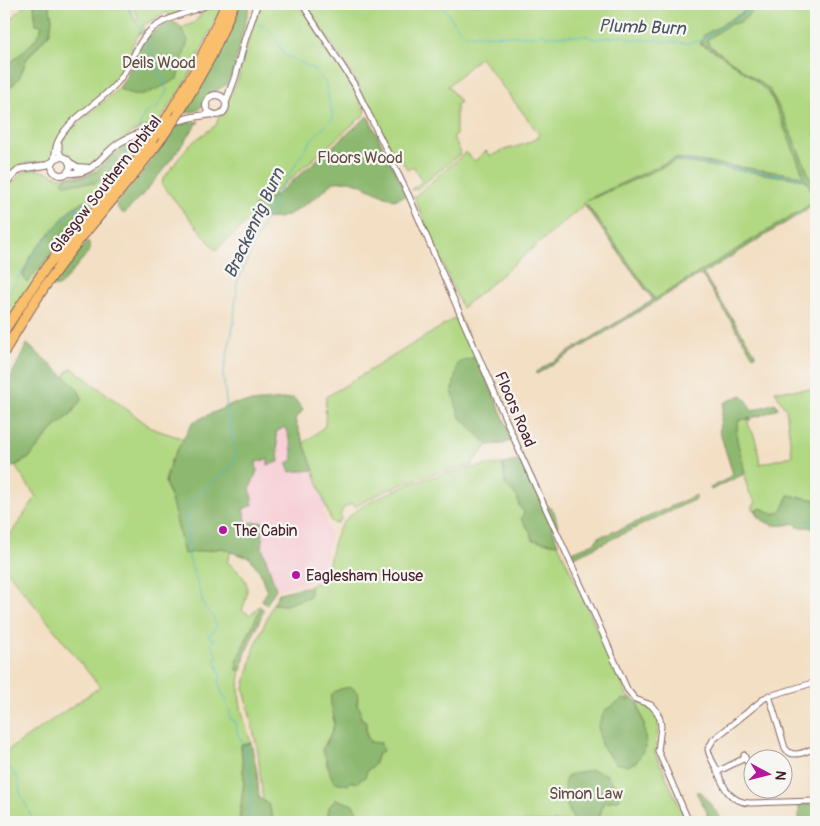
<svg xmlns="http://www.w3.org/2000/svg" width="820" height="826" font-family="Pangolin,sans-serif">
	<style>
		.built { fill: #f7cfd5 }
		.green { fill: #b1d882; stroke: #7e7c56; fill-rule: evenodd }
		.forest { fill: #8cb870; stroke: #6b6c4e }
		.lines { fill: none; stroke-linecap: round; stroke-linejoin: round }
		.stream { stroke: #52b8d0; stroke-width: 1 }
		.minor-casing { stroke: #856261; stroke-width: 7 }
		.tertiary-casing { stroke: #856261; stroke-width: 8 }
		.trunk-casing { stroke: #856261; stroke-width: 11 }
		.minor { stroke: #fff; stroke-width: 5 }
		.tertiary { stroke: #fff; stroke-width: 6 }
		.trunk { stroke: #f9bf6d; stroke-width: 9 }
		.trunk-bridge-casing { stroke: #856261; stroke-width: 11; stroke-linecap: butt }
		.trunk-bridge { stroke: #f9bf6d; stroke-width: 9 }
		.poi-dot { fill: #b5179e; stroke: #f6f6f2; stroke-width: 2 }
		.labels { text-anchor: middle; stroke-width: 4.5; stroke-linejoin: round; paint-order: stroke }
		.park-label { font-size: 16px; fill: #644d41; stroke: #f6f6f2 }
		.street-label { font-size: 16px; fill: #4a1f2b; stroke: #f6f6f2 }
		.poi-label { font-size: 16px; fill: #4a1f2b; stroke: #f6f6f2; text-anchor: start }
		.water-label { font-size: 18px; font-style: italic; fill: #4d5565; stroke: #f6f6f2 }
	</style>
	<rect width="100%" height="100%" fill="#f6f6f2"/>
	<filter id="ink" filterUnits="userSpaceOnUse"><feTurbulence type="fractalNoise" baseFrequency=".02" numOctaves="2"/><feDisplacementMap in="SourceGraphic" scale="10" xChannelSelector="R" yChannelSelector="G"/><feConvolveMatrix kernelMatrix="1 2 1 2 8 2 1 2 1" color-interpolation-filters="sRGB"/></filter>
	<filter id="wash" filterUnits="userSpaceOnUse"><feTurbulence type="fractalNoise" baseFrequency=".0096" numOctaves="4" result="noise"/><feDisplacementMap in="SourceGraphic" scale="20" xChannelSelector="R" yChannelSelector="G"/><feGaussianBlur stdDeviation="1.12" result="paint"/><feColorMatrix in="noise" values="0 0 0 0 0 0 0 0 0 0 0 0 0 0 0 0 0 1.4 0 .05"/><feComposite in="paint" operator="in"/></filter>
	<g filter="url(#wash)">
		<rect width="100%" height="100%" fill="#f3dfc4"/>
		<path class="built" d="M285,427L291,444L293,459L288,464L290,471L314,470L327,509L323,510L331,536L323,571L305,584L276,589L262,547L263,523H247L243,509L253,505L250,488L257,471L256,462L268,459L276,432Z"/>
		<path class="green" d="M25,4H34L36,24L42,25C39,42 15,59 4,74V19L13,18Z
			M49,4H126L136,21L139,18L131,4H207L170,17L167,12L142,26L145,31L141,35L140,32L131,47L134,48L124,70L111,87L60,135L51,161C43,164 35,161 27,163C18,165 10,175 4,180V94L19,78L27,59L50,32L52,19Z
			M214,4H223L188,78L157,125L142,128L133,132L93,165L80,166L61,152V143L66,134L119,88L125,92L183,31L181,28L194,23L204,11Z
			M260,4H300L348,78L366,113L274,193L275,196L254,206L256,214L216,250L162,185L163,179L189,145L216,125L219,117L227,111L228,99L238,80L245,50Z
			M305,4H816V202L655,301L584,202V205L462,308L414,197L466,152L475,161L486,151L489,155C496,155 499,152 504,150C518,146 525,145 539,137V134L480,57L448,86L460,102L456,105V135L453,137L461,153L417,189L411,190L422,181L413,166L408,170L400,158L393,153L355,79Z
			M153,131L136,156L4,325V190L24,172L32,169L47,172L59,177L86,175L94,171L120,146L139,136ZM122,148L123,153L105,176L62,181L67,177H84L98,171ZM91,203L62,238L23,276L30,256Z
			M459,316L477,356L460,417L488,445L472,463L473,465C431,473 391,485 355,507L352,503L343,509L340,515L342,518L338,523H334L331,521L304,443L325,426L326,397Z
			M72,368L153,429L184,439L171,461L165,482L173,506L184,553L223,548L231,552L227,562C247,577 252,585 242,610L250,615L256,610L259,606L261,607L242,648L237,670L241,671C235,696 244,719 251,743L241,746L244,781L239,822H4V753L100,687L4,567V544L36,497L15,466L29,458L52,430L71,414L73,384L65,377L66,373Z
			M816,389V500L788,495C786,504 781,518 769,512C766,511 764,509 761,508L756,511L752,508L756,502L749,492L745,480V472L736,439V430L739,420L750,418L751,420H748L749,428C757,435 758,453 760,464L792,456L786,409L775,391Z
			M503,464L505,484L518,498L519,506L524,512L525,525L530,531L533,540L558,544L630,701L644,724L638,705V702L651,708L659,720L655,753L687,822H589L600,816L603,803L621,790L612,788L613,783L605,773L566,790L572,817L576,822H363L353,805L348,804L329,807L327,822H274L269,805L263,801L258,752L244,688L254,649L273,604L286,605L310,596V586L323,579L326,574C331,559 332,536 343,523C370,490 461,466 503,464ZM358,699C356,708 359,716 366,722V734L378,754L374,765L351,781L327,766L326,757L322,750L334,727L333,717Z"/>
		<path class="forest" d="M34,4H49L52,19L50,32L27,59L19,78L4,94C4,89 2,80 4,74C10,56 38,46 42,25L36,24Z
			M241,4H250L233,72L226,85L208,95L202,106L196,111L185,113L218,58Z
			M755,5L756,8L741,22L728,25L707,40L709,45L769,89L783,115L816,191V201L806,180L676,161L587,201L586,200L676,158L804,176L772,98C763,84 717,50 700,44L704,35Z
			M173,22L179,25L188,40L177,79C158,88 139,103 119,88C131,72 137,44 152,33C158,28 166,25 173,22Z
			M368,116L407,195L394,200L360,184L349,181L334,182L315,198L290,214L279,218L258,219L254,206L276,195Z
			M199,121C176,153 153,186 124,214L119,210L116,204L146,169L177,125Z
			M136,140L139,146L136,153H123L105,176L96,183L64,184L62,181L67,177H84L98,171L122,148Z
			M86,200L92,203L27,283L23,276L30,256L71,209Z
			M816,201V204L703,274L756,355L753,356L703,277L699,275L537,374L536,372L653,300L585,206L587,205L655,299Z
			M88,241L91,249L60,286L51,287Z
			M27,344L73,384L79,391L82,399L71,414L52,430L29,458L4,471V391Z
			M477,356L513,440L503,444L488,445L460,417L452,392L458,363Z
			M741,395L748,402L751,411L775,403L778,408C767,414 751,419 739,420C732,443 744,453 744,474L711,490L710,488L725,480L733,474L719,430L724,403Z
			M294,398L303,410L295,420L314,470L290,472L287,464L293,459L291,444L285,427L276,432L279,462L268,465V459L256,462L257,471L250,488L253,505L243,509L247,523L263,522L262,547L276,589L266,605L262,600L267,592L260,572L250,558L231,552L223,548L184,554L173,506L165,482L171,461L193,422L232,404Z
			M522,460L546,505L554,511L558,527H552L558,544L533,540L530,531L521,519L524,512L519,506L518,498L505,484L503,464Z
			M696,495V499L572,558L570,553L594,543L600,536L609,534L612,531H617Z
			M788,495L816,500V529C813,529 809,527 806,527C800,527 799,529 794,523C780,527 769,527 758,516L756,511L761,508C764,509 766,511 769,512C781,518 786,504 788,495Z
			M310,586V596L286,605L273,604L279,593Z
			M261,607L264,610L246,652L241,671L237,670V661Z
			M352,687L358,693L357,705L361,710L360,718L366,722V734L370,742L381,743L383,751L378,754L374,765L367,771L365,777L356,783L351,781L348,785L334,782C328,771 328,760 322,750C326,743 331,736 333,728C339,707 314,691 352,687Z
			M629,697L638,702V705L644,724L646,747L636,762L628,766L615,763L601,745L598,726L605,710L624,699L630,701Z
			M251,743L257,772L259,798L269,805L274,822H239L244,781L241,745Z
			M591,770C601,771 607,775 613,783L612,788L621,791L620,799L603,803C598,822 597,822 576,822L572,817L563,796L566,790L564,784L566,778L572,774Z
			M696,792H701L724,822H703L707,821V812Z
			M336,799L353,805L363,822H327L329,807Z
			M816,804L815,822H799V805Z"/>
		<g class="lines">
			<path class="stream" d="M128,4L143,35
				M441,4L462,33L467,35L534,36L542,33L546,36H587L594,39L623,36L632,40H650L687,43L701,40L757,4
				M138,130L144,114L156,109L167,91L145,38
				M676,159L725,168L805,178
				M4,301L25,267L47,238L73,209L81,207L108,181L130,149L134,139
				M806,522L816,520
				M4,761L19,780L20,793L34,822
				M245,822L251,807V783L244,745L237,733V726L235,721L230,719V711L226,705L227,701L222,693L219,683L221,676L215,661L217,655L211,644L215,639L210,638L208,635L211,634L217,627L213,616L205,608L189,558L186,506L234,464L236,458L228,419L223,374L234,322L237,283L261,228L280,189L312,139L333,118L325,82L313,69L283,54C277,40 273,29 258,24"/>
		</g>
	</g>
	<g filter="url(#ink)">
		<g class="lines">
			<g class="minor-casing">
				<path id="minor" d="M302,4L354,84L409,196L522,457L592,609L627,689L635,699L651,705L657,712L660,719L661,726L658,751L689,822
					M59,144V151L62,157
					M54,160C55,154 55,147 58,141C70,116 103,102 120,79C132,63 137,41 153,28C169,16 192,12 210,4
					M816,682L766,697L713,740L708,749C709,756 713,762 716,768C723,785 728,802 750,803L816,801
					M769,695L785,748C793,760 805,751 816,748
					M744,755L747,762
					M717,772L745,758"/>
			</g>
			<g class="tertiary-casing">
				<path id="tertiary" d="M206 105a10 10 0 1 1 20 0a10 10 0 1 1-20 0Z
					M226,102L235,77L245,39L257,4
					M173,122L193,117L213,114
					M52 166a9 9 0 1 1 18 0a9 9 0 1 1-18 0Z
					M69,162L77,167L89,168
					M67,173C95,175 99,157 119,143C133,134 148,130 163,125
					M4,184L20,169L46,165L52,162"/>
			</g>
			<g class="trunk-casing">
				<path id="trunk" d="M179,113L212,55L234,4
					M167,118L197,67L226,4
					M4,331L47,266L120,183L152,140
					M4,352C26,314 49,278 76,244C105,208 136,174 163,136"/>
			</g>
			<use href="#minor" class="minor"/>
			<use href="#tertiary" class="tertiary"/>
			<use href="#trunk" class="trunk"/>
			<g class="trunk-bridge-casing">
				<path id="trunk-bridge" d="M163,136L179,113
					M152,140L167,118"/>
			</g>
			<use href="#trunk-bridge" class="trunk-bridge"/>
		</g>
	</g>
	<g class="poi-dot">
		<circle cx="223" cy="530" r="5"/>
		<circle cx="296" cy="575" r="5"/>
	</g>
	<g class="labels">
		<g class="park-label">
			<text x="159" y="68">Deils Wood</text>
			<text x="360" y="163">Floors Wood</text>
			<text x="586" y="799">Simon Law</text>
		</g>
		<g class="street-label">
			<text transform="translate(105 184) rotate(-52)" y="6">Glasgow Southern Orbital</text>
			<text transform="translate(516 409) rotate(67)" y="6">Floors Road</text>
		</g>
		<g class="poi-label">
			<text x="233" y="536">The Cabin</text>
			<text x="306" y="581">Eaglesham House</text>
		</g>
		<g class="water-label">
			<text transform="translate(642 27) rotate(2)" y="6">Plumb Burn</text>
			<text transform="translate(254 223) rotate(-65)" y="6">Brackenrig Burn</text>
		</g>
	</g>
	<rect width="820" height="826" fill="none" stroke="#f6f6f2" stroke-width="20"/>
	<g transform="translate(768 774) rotate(97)"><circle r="24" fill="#f6f6f2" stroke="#b1a0a2"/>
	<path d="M0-4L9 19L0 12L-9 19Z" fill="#b5179e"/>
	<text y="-8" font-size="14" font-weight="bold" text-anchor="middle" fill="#4a1f2b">N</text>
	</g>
</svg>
